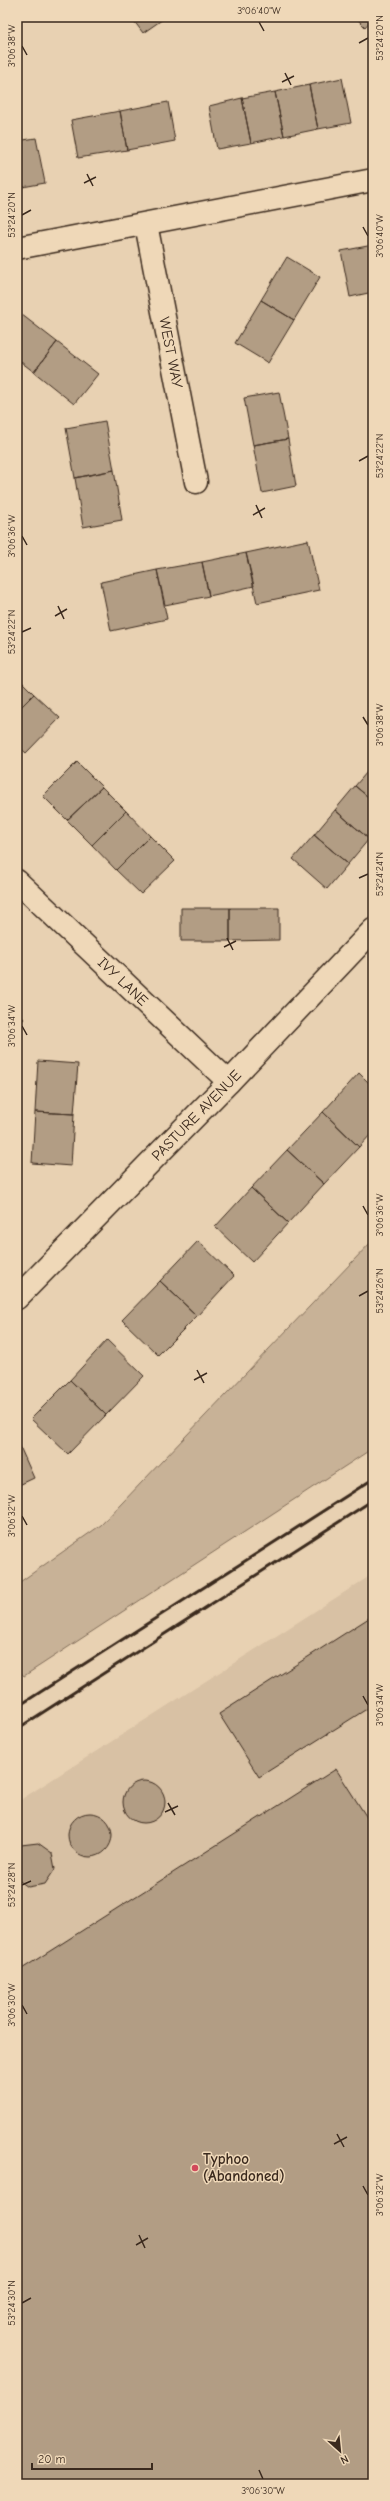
<svg xmlns="http://www.w3.org/2000/svg" width="390" height="2501" font-family="'Comic Neue',sans-serif">
	<style>
		.built { fill: #d8c1a4 }
		.green { fill: #c8b297; stroke: #826e5a }
		.building { fill: #b29d84; stroke: #3b2a1e }
		.lines { fill: none; stroke-linecap: round; stroke-linejoin: round }
		.minor-casing { stroke: #3b2a1e; stroke-width: 25 }
		.minor { stroke: #efd8b8; stroke-width: 22 }
		.rail { stroke: #3b2a1e; stroke-width: 3 }
		.ticks { fill: none; stroke: #3b2a1e; stroke-width: 1.5 }
		.poi-dot { fill: #d1495b; stroke: #efd8b8; stroke-width: 1.5 }
		.labels { text-anchor: middle; stroke-width: 3; stroke-linejoin: round; paint-order: stroke }
		.street-label { font-size: 15px; fill: #3b2a1e; stroke: #efd8b8 }
		.poi-label { font-size: 15px; font-weight: bold; fill: #3b2a1e; stroke: #efd8b8; text-anchor: start }
		.neatline { fill: none; stroke: #3b2a1e; stroke-width: 1.5 }
		.ticks-label { font-size: 10px; text-anchor: middle; fill: #3b2a1e }
	</style>
	<rect width="100%" height="100%" fill="#e8d1b2"/>
	<filter id="ink" filterUnits="userSpaceOnUse"><feTurbulence type="fractalNoise" baseFrequency=".025" numOctaves="2"/><feDisplacementMap in="SourceGraphic" scale="8" xChannelSelector="R" yChannelSelector="G"/><feConvolveMatrix kernelMatrix="1 2 1 2 8 2 1 2 1" color-interpolation-filters="sRGB"/></filter>
	<g filter="url(#ink)">
		<path class="built" d="M373,1574V2484H17V1802Z"/>
		<path class="green" d="M373,1240V1448L24,1676L17,1668V1584L101,1525Z"/>
		<path class="building" d="M131,17H166L143,33Z
			M355,17H373V18L365,27Z
			M342,78L351,123L318,129L309,85Z
			M309,85L318,129L284,136L275,92Z
			M275,92L284,136L251,143L242,98Z
			M242,98L251,143L217,149L209,106Z
			M168,102L175,141L127,150L120,111Z
			M120,111L127,150L78,158L71,120Z
			M36,138L45,183L17,188V141Z
			M373,245V292L350,297L341,251Z
			M287,257L320,277L294,320L261,300Z
			M261,300L294,320L268,363L235,343Z
			M17,311L57,342L34,372L17,359Z
			M57,342L98,374L74,404L34,372Z
			M279,392L288,439L253,445L244,398Z
			M105,421L114,470L75,478L66,428Z
			M288,439L296,486L262,493L253,445Z
			M114,470L122,520L83,527L75,478Z
			M308,540L319,590L257,603L246,553Z
			M246,553L254,586L209,596L202,562Z
			M202,562L209,596L165,605L157,570Z
			M157,570L167,619L111,631L101,582Z
			M17,677L34,694L17,711Z
			M34,694L60,718L26,753L17,745V711Z
			M77,762L102,787L67,820L43,796Z
			M373,765V801L355,786Z
			M355,786L373,801V835L369,839L335,810Z
			M102,787L126,811L92,845L67,820Z
			M335,810L369,839L348,864L314,835Z
			M126,811L150,836L116,870L92,845Z
			M314,835L348,864L327,889L293,859Z
			M150,836L175,861L141,894L116,870Z
			M181,908H230V941H181Z
			M230,908H279V940L230,941Z
			M17,1012L24,1019L17,1026Z
			M38,1061L78,1064L74,1114L35,1112Z
			M359,1073L373,1087V1132L359,1147L323,1112Z
			M35,1112L74,1114L71,1166L32,1163Z
			M323,1112L359,1147L324,1184L287,1150Z
			M287,1150L324,1184L288,1223L251,1188Z
			M251,1188L288,1223L252,1262L215,1227Z
			M198,1241L234,1276L197,1316L160,1281Z
			M160,1281L197,1316L158,1355L122,1320Z
			M107,1340L144,1376L106,1415L70,1380Z
			M70,1380L106,1415L68,1454L31,1419Z
			M17,1440L34,1478L17,1486Z
			M372,1616L373,1705L259,1777L219,1714Z
			M336,1769L373,1827V2484H17V1972Z
			M123 1802a21 21 0 1 1 42 0a21 21 0 1 1-42 0Z
			M68 1835a22 22 0 1 1 44 0a22 22 0 1 1-44 0Z
			M38,1843L52,1853L55,1869L45,1884L28,1887L17,1879V1851L21,1845Z"/>
		<g class="lines">
			<g class="minor-casing">
				<g id="minor">
					<path id="s1" d="M146,224L196,482"/>
					<path d="M17,248L373,180"/>
					<path id="s2" d="M17,881L229,1082"/>
					<path id="s3" d="M17,1298L229,1082L373,930"/>
				</g>
			</g>
			<use href="#minor" class="minor"/>
			<path class="rail" d="M17,1707L373,1479
				M17,1729L373,1500"/>
		</g>
	</g>
	<path class="ticks" d="M259,22L264,31M359,43L368,38M22,46L27,55M285,73L291,85M282,82L294,76M87,174L93,186M84,183L96,177M22,215L31,210M363,227L368,236M359,461L368,456M256,505L262,518M253,515L265,508M22,536L27,545M58,606L64,619M55,616L67,609M22,632L31,628M363,717L368,725M359,878L368,874M227,938L233,950M224,947L236,941M22,1026L27,1035M363,1206L368,1215M359,1296L368,1291M197,1370L204,1383M194,1380L207,1373M22,1516L27,1525M363,1696L368,1705M168,1803L175,1815M165,1812L178,1806M22,1885L31,1881M22,2005L27,2014M337,2134L344,2147M334,2144L347,2137M363,2186L368,2195M139,2235L145,2248M136,2245L148,2238M22,2303L31,2298M259,2470L263,2479"/>
	<circle class="poi-dot" cx="195" cy="2168" r="4"/>
	<g class="labels">
		<g class="street-label">
			<text dy="5" stroke="none"><textPath href="#s1" startOffset="131">WEST WAY</textPath></text>
			<text dy="5" stroke="none"><textPath href="#s2" startOffset="146">IVY LANE</textPath></text>
			<text dy="5" stroke="none"><textPath href="#s3" startOffset="256">PASTURE AVENUE</textPath></text>
		</g>
		<g class="poi-label">
			<text x="203" y="2164">Typhoo<tspan x="203" dy="17">(Abandoned)</tspan></text>
		</g>
	</g>
	<rect width="390" height="2501" fill="none" stroke="#efd8b8" stroke-width="44"/>
	<g transform="translate(340 2451) rotate(153)" stroke="#efd8b8" stroke-width="3" paint-order="stroke">
	<path d="M0-3L7 15L0 10L-7 15Z" fill="#3b2a1e"/>
	<text y="-6" font-size="11" font-weight="bold" text-anchor="middle" fill="#3b2a1e">N</text>
	</g>
	<path d="M32 2463v6h120v-6" fill="none" stroke="#3b2a1e" stroke-width="2"/>
	<text x="38" y="2463" font-size="12" fill="#3b2a1e" stroke="#efd8b8" stroke-width="3" paint-order="stroke">20 m</text>
	<rect x="22" y="22" width="346" height="2457" class="neatline"/>
	<g class="ticks-label">
		<text x="259" y="14">3°06'40"W</text>
		<text transform="translate(379 38) rotate(-90)" y="4">53°24'20"N</text>
		<text transform="translate(11 46) rotate(-90)" y="4">3°06'38"W</text>
		<text transform="translate(11 215) rotate(-90)" y="4">53°24'20"N</text>
		<text transform="translate(379 236) rotate(-90)" y="4">3°06'40"W</text>
		<text transform="translate(379 456) rotate(-90)" y="4">53°24'22"N</text>
		<text transform="translate(11 536) rotate(-90)" y="4">3°06'36"W</text>
		<text transform="translate(11 632) rotate(-90)" y="4">53°24'22"N</text>
		<text transform="translate(379 725) rotate(-90)" y="4">3°06'38"W</text>
		<text transform="translate(379 874) rotate(-90)" y="4">53°24'24"N</text>
		<text transform="translate(11 1026) rotate(-90)" y="4">3°06'34"W</text>
		<text transform="translate(379 1215) rotate(-90)" y="4">3°06'36"W</text>
		<text transform="translate(379 1291) rotate(-90)" y="4">53°24'26"N</text>
		<text transform="translate(11 1516) rotate(-90)" y="4">3°06'32"W</text>
		<text transform="translate(379 1705) rotate(-90)" y="4">3°06'34"W</text>
		<text transform="translate(11 1885) rotate(-90)" y="4">53°24'28"N</text>
		<text transform="translate(11 2005) rotate(-90)" y="4">3°06'30"W</text>
		<text transform="translate(379 2195) rotate(-90)" y="4">3°06'32"W</text>
		<text transform="translate(11 2303) rotate(-90)" y="4">53°24'30"N</text>
		<text x="263" y="2494">3°06'30"W</text>
	</g>
</svg>
